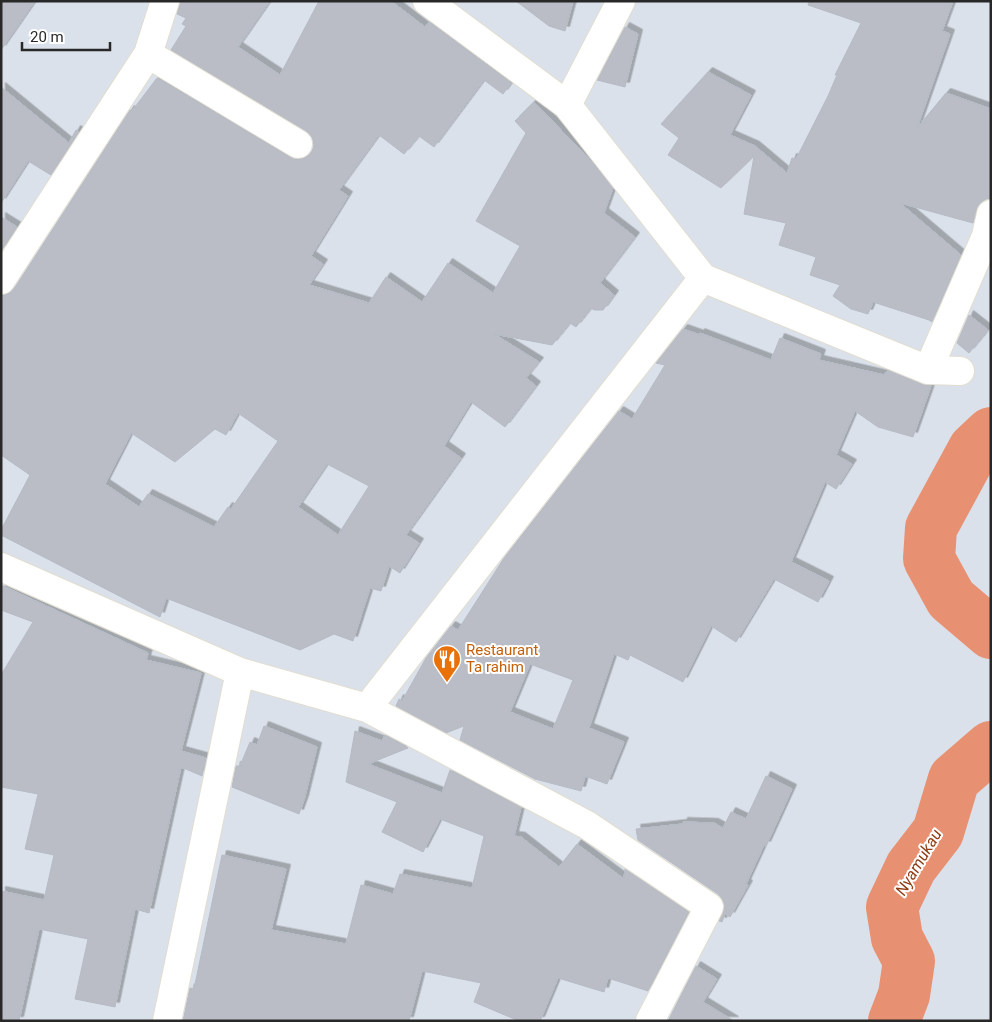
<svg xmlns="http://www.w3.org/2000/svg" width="992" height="1022" font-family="Roboto,sans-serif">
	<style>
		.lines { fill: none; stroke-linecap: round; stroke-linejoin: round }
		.stream { stroke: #e79072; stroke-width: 9 }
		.river { stroke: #e79072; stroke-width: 52 }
		.building { fill: #babdc5; stroke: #b5bbc5; fill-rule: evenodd; filter: url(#shadow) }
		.minor-casing { stroke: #e1ddd0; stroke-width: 30 }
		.minor { stroke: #fff; stroke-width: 28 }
		.labels { text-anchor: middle; stroke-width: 4; stroke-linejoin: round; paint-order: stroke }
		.food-label { font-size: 15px; fill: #c56008; stroke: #fff; text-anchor: start }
		.water-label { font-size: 16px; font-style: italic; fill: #903d14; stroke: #fff }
	</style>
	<defs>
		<filter id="shadow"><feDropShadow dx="4.5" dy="-4.5" stdDeviation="0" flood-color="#0004"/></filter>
	</defs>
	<rect width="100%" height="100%" fill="#dbe1ea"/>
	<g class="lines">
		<path class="stream" d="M974,449L991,459"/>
		<path class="river" d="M991,433L974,449L931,528L929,559L951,599L991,633
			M894,1021L904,995L909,961L897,938L892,907L911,867L938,832L954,779L991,747"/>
	</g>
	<path class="building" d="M1,1H35L1,50Z
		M180,1H270L238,47L280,75L319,1H391L425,27L429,22L511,83L503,94L484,80L434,147L419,136L404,154L379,135L339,190L348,196L311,256L323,264L309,285L369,303L386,277L422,302L448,263L493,293L520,246L476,221L526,133L515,121L534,102L590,160L613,188L604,213L635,237L600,283L614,295L603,310H594L591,308L576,327L570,323L552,345L494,334L539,362L526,378L536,386L505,427L471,402L444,446L461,458L406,535L419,543L400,573L389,566L381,591L370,588L353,641L334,634L300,650L166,598L160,617L1,535V530L30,475L1,455V295L8,294L14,289L130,110L132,111L157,78L290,157L297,160L305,158L312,152L314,145L312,137L306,131L171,50L186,26L182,24L186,18L177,14ZM238,413L278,441L231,509L228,507L214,527L148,494L139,507L105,484L131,433L175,462L215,429L226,435ZM327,464L369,486L338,535L298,507Z
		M516,1H573L565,31L549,26Z
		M809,1H953L942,31L950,34L917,128L946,93L991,109V199H986L979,204L973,223L900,203L961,255L932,322L929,320L873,302L868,314L851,309L833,296L840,285L810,275L816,257L779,245L786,223L744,214L754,156L721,188L668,155L679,138L661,124L708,72L751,95L730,135L755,146L787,173L792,158L796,159L828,96L837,75H835L861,23L808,5Z
		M625,27L638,34L625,87L597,80Z
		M1,87L69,143L76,130L79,132L51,175L28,161L1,203Z
		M1,217L17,227L1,251Z
		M969,315L988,330L969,353L957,343Z
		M683,329L700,335V333L771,360L780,338L821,354L819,360L884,375L888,370L922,384L931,386L913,437L878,427L855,411L836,455L852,464L836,489L825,482L791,562L829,581L818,602L774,579L736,642L711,626L683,682L630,655L628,660L614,654L589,728L624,742L607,784L585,776L581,791L535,779L460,740L464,726L446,733L396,706L399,699L402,701L426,658L451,626L458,630L504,558L619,411L632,419L665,365L656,363ZM530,664L573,680L553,729L510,712Z
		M1,585L148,653L146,660L201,673L181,751L206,758L202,776L181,767L149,913L135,909L115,1007L75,999L88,939L39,929L19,1021H1V891L44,900L54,855L25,849L38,794L1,787V675L33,622L1,610Z
		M264,726L317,747L304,800L299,814L232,787L236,766H240L250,742L257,745Z
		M355,731L382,741L385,735L408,748L368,764L442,793L450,770L521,807L514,836L521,837L559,867L577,844L624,879L625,869L689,912L648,991L608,978L604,992L558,978L540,1021H519L474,1002L481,983L422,971L409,1021H183L190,988L194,989L222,855L286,869L271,930L346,944L361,885L393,894L400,874L472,888L484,836L440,819L423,852L382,832L397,802L346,782Z
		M766,776L792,789L766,846L764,845L746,884L748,885L730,917L725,914L722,922L719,921L725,906L722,899L718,894L638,840L636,829L683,824V822L714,823L723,828L731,812L746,819Z
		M696,966L717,979L703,1002L734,1021H668Z"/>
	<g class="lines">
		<g class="minor-casing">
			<path id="minor" d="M427,1L567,105L703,278L928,370L960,371
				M148,54L298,144
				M567,105L621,1
				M1,280L148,54L165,1
				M928,370L986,236L991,214
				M1,567L240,672L367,708L587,825L709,907L650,1021
				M367,708L703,278
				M167,1021L240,672"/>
		</g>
		<use href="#minor" class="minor"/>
	</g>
	<defs>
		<g id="restaurant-pin" transform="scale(1.4375)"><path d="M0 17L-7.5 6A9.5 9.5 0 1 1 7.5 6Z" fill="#e8710a" stroke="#fff"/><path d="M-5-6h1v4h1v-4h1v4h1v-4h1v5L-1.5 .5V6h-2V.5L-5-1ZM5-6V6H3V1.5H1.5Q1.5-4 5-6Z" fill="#fff"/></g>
	</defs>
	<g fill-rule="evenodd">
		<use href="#restaurant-pin" x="447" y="659"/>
	</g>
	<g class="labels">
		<g class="food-label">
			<text x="466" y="655">Restaurant<tspan x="466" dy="17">Ta rahim</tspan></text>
		</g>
		<g class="water-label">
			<text transform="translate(918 862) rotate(-59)" y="6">Nyamukau</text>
		</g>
	</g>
	<rect width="992" height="1022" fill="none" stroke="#282828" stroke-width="5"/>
	<path d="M22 42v8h88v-8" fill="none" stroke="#282828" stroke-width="2.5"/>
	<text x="30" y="42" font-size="15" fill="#282828" stroke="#ffffff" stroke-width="4" paint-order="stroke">20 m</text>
</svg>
